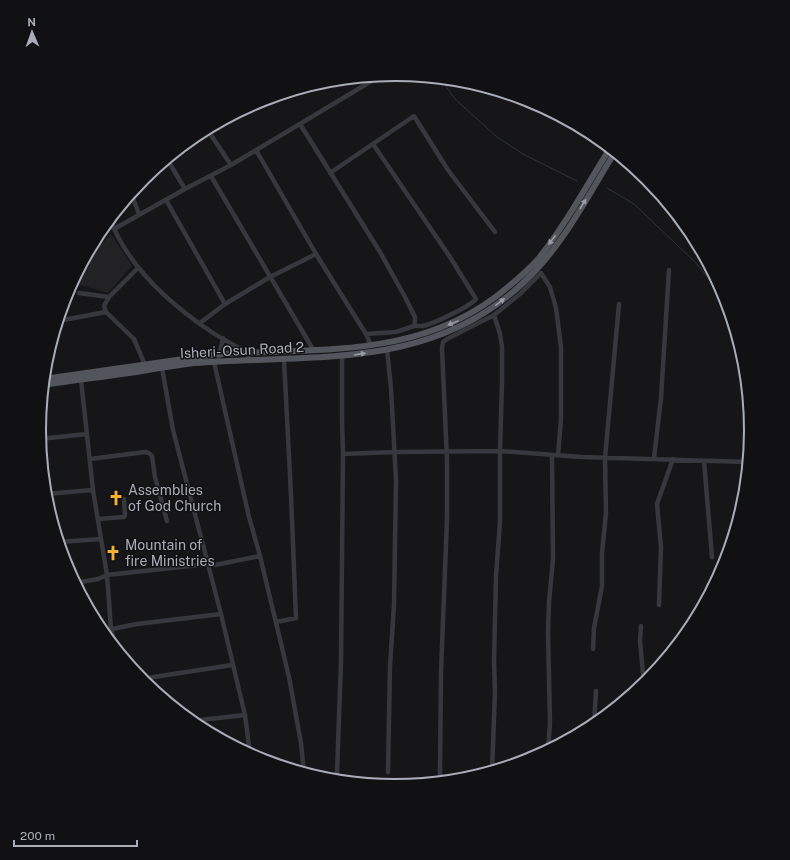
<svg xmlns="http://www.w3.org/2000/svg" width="790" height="860" font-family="'Public Sans',sans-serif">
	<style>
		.built { fill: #222225 }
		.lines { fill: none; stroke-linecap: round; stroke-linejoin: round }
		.stream { stroke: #2c353c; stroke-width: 1 }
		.minor { stroke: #37383d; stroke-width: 4.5 }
		.major { stroke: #53555c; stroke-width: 6 }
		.oneway { fill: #979ba6 }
		.labels { text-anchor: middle; stroke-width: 3; stroke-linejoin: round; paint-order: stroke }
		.street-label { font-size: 14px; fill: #a8adb8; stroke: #111113 }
		.poi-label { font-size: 14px; fill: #a8adb8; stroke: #111113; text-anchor: start }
		.rim { fill: none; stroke: #a8adb8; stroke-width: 2 }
	</style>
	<rect width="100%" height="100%" fill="#161618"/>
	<path class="built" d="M111,234L132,266L108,293L72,282L91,247L96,250Z"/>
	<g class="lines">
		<path class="stream" d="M441,79L455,99L497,137L523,154L577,181
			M607,188L634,204L696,263L725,298"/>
		<path class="minor" d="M300,124L380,252L405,297L415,317V321L414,326L396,332L366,334
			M207,129L231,165
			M373,144L450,257L476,299C469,307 435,323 423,326C420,326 417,326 414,326
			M256,150L316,254L366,334L371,346
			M167,159L185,189L231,165L380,76
			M330,173L414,116L448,170L495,232
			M211,176L314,351
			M131,193L139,214
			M166,200L225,304
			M110,219C128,267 171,305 213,333C224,340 236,346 248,353L249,360
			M114,229L185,189
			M138,268L109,297L104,306L106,312L134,339L145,365
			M79,293L109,297
			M58,321L106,312
			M200,323L225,304L270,277L316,254
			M387,350L391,388L396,480L394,605L390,666L388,772
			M214,362L249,517L260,556L289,677L301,743L304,773
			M218,362L223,338
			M162,368L173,430L221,614L245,715L250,754
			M81,380L93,490L107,575L111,629L116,648
			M40,439L87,434
			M343,454L394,452L500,451L581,457L748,462
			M654,458L661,398L669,270
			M90,459L145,452L149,453L152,456L155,477L167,521
			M704,461L712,557
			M45,494L93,490
			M98,519L124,517L125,515L124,499
			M59,542L101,539
			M75,583L98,579L107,575L208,564L215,565L260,556
			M659,605L661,547L657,504L673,459
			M276,622L296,618L291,495L284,360
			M641,626L640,641L644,684
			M102,631L137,624L221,614
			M593,649L594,628L602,586V553L606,513L605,458L619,304
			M141,679L232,665
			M192,721L245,715
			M594,725L596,691
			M548,750L550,723L548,632L549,602L553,559L552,455
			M492,771L495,692L494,662L496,576L500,522V451L502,382V347L500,334L494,315
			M337,773L341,662L343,454L342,421V356
			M450,781L442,779L440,773L441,672L447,519V460L442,349L443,342L447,339L494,315L520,294L541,273L550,287L556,308L561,347V419L558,455"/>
		<path class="major" d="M44,379L219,354C322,348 424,359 508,287C519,278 530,268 539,258C566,224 587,185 610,148
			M43,385C76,380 109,376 142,371C159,368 177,365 194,363C312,354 431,371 524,282C563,246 587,197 615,152"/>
	</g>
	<defs><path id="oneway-solid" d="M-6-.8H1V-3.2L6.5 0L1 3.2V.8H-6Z"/></defs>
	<g class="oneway">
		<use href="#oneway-solid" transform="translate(583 204) rotate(-58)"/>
		<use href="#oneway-solid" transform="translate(552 240) rotate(127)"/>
		<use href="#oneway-solid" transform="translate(500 302) rotate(-37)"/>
		<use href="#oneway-solid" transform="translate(453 323) rotate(157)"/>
		<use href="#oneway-solid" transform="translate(360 354) rotate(-9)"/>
	</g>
	<defs>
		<g id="church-bare" transform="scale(1.2)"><path d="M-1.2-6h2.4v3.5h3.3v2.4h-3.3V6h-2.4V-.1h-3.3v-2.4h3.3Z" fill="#f2b134" stroke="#111113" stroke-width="2.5" paint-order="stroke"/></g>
	</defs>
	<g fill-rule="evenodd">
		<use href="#church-bare" x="116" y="498"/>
		<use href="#church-bare" x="113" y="553"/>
	</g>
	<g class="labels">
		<g class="street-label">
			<text transform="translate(242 350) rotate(-3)" y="5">Isheri- Osun Road 2</text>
		</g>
		<g class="poi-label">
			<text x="128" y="495">Assemblies<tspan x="128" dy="16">of God Church</tspan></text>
			<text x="125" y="550">Mountain of<tspan x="125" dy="16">fire Ministries</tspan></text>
		</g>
	</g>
	<path d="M0 0H790V860H0ZM46 430a349 349 0 1 1 698 0a349 349 0 1 1-698 0Z" fill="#111113" fill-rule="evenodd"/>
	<path class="rim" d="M46 430a349 349 0 1 1 698 0a349 349 0 1 1-698 0Z"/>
	<g transform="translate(32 32) rotate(358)" stroke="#111113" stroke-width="3" paint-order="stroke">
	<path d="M0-3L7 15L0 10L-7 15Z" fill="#a8adb8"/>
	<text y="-6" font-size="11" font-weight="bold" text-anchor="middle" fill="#a8adb8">N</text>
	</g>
	<path d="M14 840v6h123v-6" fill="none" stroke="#a8adb8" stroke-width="2"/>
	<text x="20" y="840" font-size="12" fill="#a8adb8" stroke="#111113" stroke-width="3" paint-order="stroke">200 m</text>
</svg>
